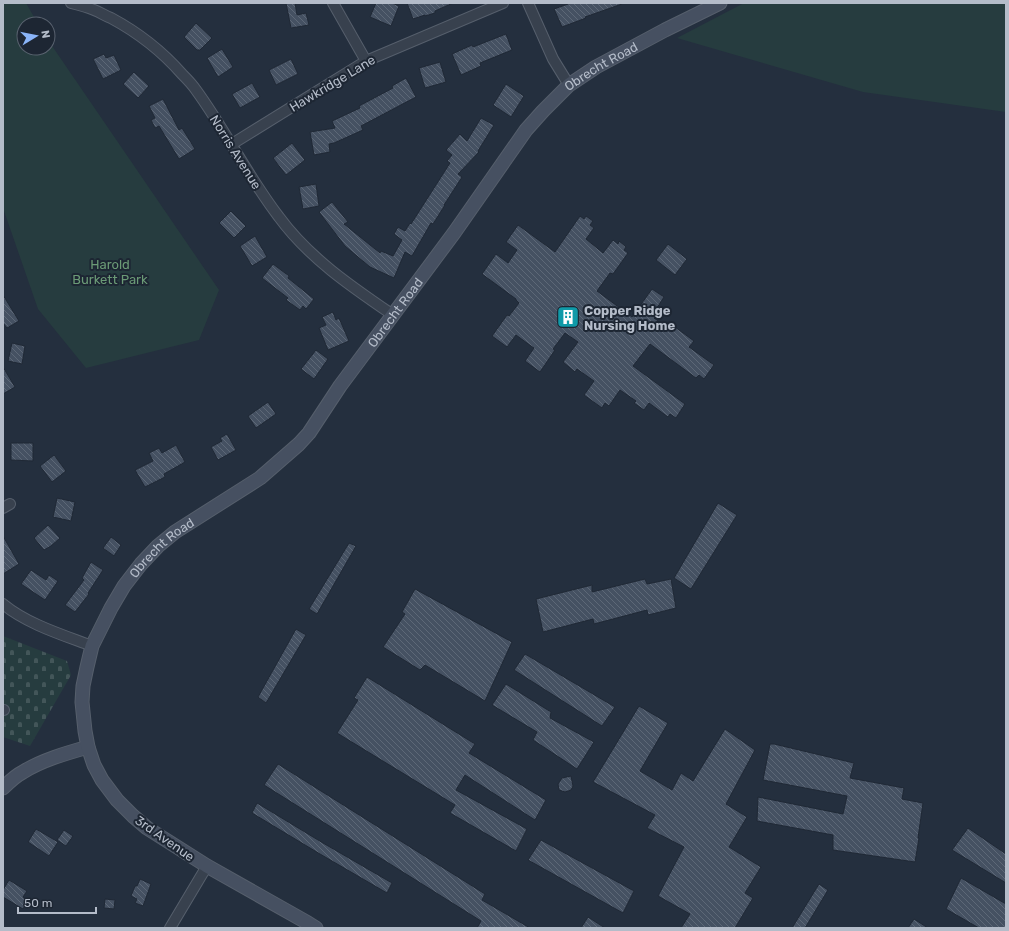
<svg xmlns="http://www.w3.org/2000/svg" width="1009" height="931" font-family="Rubik,sans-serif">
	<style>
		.cemetery { fill: url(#cemetery-stones) }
		.green { fill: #263c3f }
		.building { fill: url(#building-back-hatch); stroke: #1f2835 }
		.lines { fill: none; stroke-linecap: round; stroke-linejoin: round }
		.street-casing { stroke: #565f6c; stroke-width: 12 }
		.secondary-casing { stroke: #565f6c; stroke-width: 15 }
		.street { stroke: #38414e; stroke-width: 10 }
		.secondary { stroke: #465061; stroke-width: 13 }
		.labels { text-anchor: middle; stroke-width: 4; stroke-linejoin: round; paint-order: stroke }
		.street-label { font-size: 13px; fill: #b4bcc9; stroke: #1d2633 }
		.park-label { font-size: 13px; fill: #6b9a76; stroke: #1d2633 }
		.poi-label { font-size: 13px; font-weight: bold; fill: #b4bcc9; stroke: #1d2633; text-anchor: start }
	</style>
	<defs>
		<pattern id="cemetery-stones" width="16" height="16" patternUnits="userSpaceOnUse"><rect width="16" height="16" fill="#263c3f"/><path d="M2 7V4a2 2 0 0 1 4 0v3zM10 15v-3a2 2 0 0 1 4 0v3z" fill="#435659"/></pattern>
		<pattern id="building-back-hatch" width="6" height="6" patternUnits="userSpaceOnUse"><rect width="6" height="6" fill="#455162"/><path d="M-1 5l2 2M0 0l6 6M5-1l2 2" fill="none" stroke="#5d6877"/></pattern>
	</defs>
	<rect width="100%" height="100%" fill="#242f3e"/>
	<path class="cemetery" d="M3,636L67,661L71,675L30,746L3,737Z"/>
	<path class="green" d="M3,3H26L38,24H24V48H48V40L219,290L199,340L86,368L38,309L3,208Z
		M744,3H1006V112L863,92L677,38Z"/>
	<path class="building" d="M286,3H295L297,15L306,13L309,25L291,28Z
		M376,3H392L399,6L391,26L370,17Z
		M407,3H453L435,11V13L425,16V15L413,19Z
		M571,3H622V4L585,17L586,18L562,27L554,9Z
		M196,23L212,38L200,50H197L184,37Z
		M506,34L512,50L480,63L481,66L461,75L452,54L472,45L473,47Z
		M222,49L233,67L218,77L207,58Z
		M104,54L106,58L114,55L121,70L103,79L93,59Z
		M291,59L298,74L276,85L269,70Z
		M440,62L446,82L425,88L419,68Z
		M134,72L149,86L138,98L123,84Z
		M406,78L416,97L361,126L363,130L334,143L329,144L330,152L314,155L310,132L335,128L332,121L360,108L359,106L393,88L392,86Z
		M252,83L260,97L240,108L232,94Z
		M506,84L524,96L511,117L493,105Z
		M163,99L179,130L182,128L195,149L179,159L159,126L155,128L151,120L155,118L149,106Z
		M481,118L494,125L478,151L479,152L458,174L462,177L444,205H445L433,224L431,223L412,256L405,252L394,278L370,267L345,246L319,212L332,202L348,222L344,224L380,253L381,251L393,256L402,240L394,234L398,227L405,231L410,223L411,224L450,163L447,161L452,155L446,150L460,134L467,141Z
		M292,143L305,160L286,175L273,158Z
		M316,184L319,206L303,209L299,187Z
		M231,211L246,226L234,238L219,223Z
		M580,216L584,219L586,216L593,221L590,225L594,228L586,239L603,253L613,240L618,244L619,241L626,247L624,250L628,253L613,274L610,273L597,291L632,317L652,289L664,297L655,311L658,313L654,318L672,332L675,327L694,341L689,347L714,365L704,379L699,375L696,378L650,344L633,366L685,404L676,418L670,414L668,417L649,403L644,410L634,403L636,401L620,390L609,406L605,403L602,408L584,395L594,381L577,369L575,372L563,362L578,342L565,333L553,349L555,350L540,372L525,361L534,348L531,346L516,335L507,347L492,336L507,315L509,316L519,303L516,300V299L482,274L496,254L508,263L517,250L506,242L518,225L555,252Z
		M255,236L267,257L252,266L240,246Z
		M668,244L687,259L675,275L656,260Z
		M273,264L289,276L288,278L314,299L306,309L303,306L300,310L286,300L288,298L262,278Z
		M3,295L19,321L7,328L3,323Z
		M333,312L336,320L339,318L349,341L328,350L319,328L326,325L322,317Z
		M12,343L25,346L22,364L8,361Z
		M316,350L328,359L314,379L301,369Z
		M3,367L15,387L3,394Z
		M268,402L276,414L256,428L248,416Z
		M227,434L236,450L218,460L211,447L222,441L220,438Z
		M11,443H33V461L11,460Z
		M176,445L185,462L164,474L165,477L145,487L135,470L153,461L149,453L159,448L162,453Z
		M54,455L66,471L52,482L40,466Z
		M57,498L75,502L71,521L53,517Z
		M718,503L737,515L691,589L674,578Z
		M48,525L60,538L51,546L44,550L34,538Z
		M3,536L19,564L3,574Z
		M111,537L121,545L114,556L103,548Z
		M349,543L356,546L317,614L309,609Z
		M91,562L103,570L88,593L89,594L75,612L65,605L84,580L82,578Z
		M31,570L46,580L49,575L58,581L45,600L21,584Z
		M645,579L647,584L671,579L676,608L648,615L647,610L594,624L593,619L543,632L536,599L592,585V592Z
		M415,589L512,642L485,701L425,665L420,670L383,647L405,614L402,612Z
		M296,629L306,635L266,703L258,697Z
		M525,654L615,707L602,726L514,670Z
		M367,677L475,744L469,753L546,800L535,820L465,775L456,790L527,829L516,851L450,813L455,805L337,733L358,700L354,698Z
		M506,684L551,712L550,718L594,742L577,769L533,740L537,732L492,705Z
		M639,706L668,723L640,771L672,790L681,773L693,781L725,729L755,750L726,804L747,817L729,847L761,867L745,893L753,898L735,928H681L690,914L658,896L684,847L647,828L655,815L593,782Z
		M770,744H774L854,763L850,778L904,788L902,799L923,803L918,838H919L915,862L833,850V835L757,821L758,797L843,814L847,796L763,780Z
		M278,764L485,894L482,900L530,928H477L481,921L264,785Z
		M571,776L573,786L571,790L565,792L559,790L558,784L562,778Z
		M257,803L323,843L392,883L387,893L320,854L252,813Z
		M968,828L1006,854V883L952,850Z
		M36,829L58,842L49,856L28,842Z
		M64,830L73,836L66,846L57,840Z
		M541,840L634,891L623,913L528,860Z
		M961,878L1006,904V928H979L946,909Z
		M140,879L151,884L143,906L135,903L137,899L131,896L135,886H137Z
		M9,880L27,891L23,897L28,900L23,909L3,897V890Z
		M819,884L828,890L805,928H792Z
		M105,899L115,900L114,909L104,908Z
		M588,917L605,928H581Z
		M914,919L928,928H908Z"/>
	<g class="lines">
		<g class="street-casing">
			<path id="street" d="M71,3C79,5 87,7 94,10C100,12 105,16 111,18C139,33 161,50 182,74C187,79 192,84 196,90C226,131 248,177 279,217C309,258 352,287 393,315
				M333,3L366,61
				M528,3L553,59L569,85
				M232,144L366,61L503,3
				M3,508L10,504
				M3,604C27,624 63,635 92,646
				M3,710H4
				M170,928L207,866"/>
		</g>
		<g class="secondary-casing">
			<g id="secondary">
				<path d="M3,788C9,782 15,776 23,772C42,760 67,753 88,747"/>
				<path id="s1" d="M316,928L308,923L207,866L147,828L133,816L117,800L102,780L94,765L88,747L85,731L82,702L83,686L87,667L92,646L111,608L124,586L141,564L158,546L175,532L260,478L299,444L309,433L340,386L454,233L526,130L543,111L569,85L596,67L665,30L720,3"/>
			</g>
		</g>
		<use href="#street" class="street"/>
		<use href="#secondary" class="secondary"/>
	</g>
	<defs>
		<g id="building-square" transform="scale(1.15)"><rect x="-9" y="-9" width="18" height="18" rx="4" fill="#0f9aa8" stroke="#1d2633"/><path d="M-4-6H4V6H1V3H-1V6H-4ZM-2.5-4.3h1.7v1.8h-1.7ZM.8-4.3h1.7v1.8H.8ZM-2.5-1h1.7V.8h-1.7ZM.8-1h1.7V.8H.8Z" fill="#fff"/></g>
	</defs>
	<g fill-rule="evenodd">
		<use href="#building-square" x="568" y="317"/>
	</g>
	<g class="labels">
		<g class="street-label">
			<text dy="5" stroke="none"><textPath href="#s1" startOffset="1183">Obrecht Road</textPath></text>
			<text transform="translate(332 83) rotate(-31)" y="5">Hawkridge Lane</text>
			<text transform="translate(236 152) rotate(58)" y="5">Norris Avenue</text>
			<text dy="5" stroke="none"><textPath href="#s1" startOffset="859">Obrecht Road</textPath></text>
			<text dy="5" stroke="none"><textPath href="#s1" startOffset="523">Obrecht Road</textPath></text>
			<text transform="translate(165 838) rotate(35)" y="5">3rd Avenue</text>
		</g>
		<g class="park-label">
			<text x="110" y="269">Harold<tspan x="110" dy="15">Burkett Park</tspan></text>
		</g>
		<g class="poi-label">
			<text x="584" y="315">Copper Ridge<tspan x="584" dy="15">Nursing Home</tspan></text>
		</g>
	</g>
	<rect width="1009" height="931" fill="none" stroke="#b4bcc9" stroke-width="8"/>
	<g transform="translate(36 36) rotate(80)"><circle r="19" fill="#1d2633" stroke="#59626f"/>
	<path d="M0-3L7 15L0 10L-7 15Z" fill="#8ab4f8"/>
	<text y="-6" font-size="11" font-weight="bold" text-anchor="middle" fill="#b4bcc9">N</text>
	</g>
	<path d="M18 907v6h78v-6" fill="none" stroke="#b4bcc9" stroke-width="2"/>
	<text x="24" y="907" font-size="12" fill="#b4bcc9" stroke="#1d2633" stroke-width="3" paint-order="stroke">50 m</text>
</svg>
